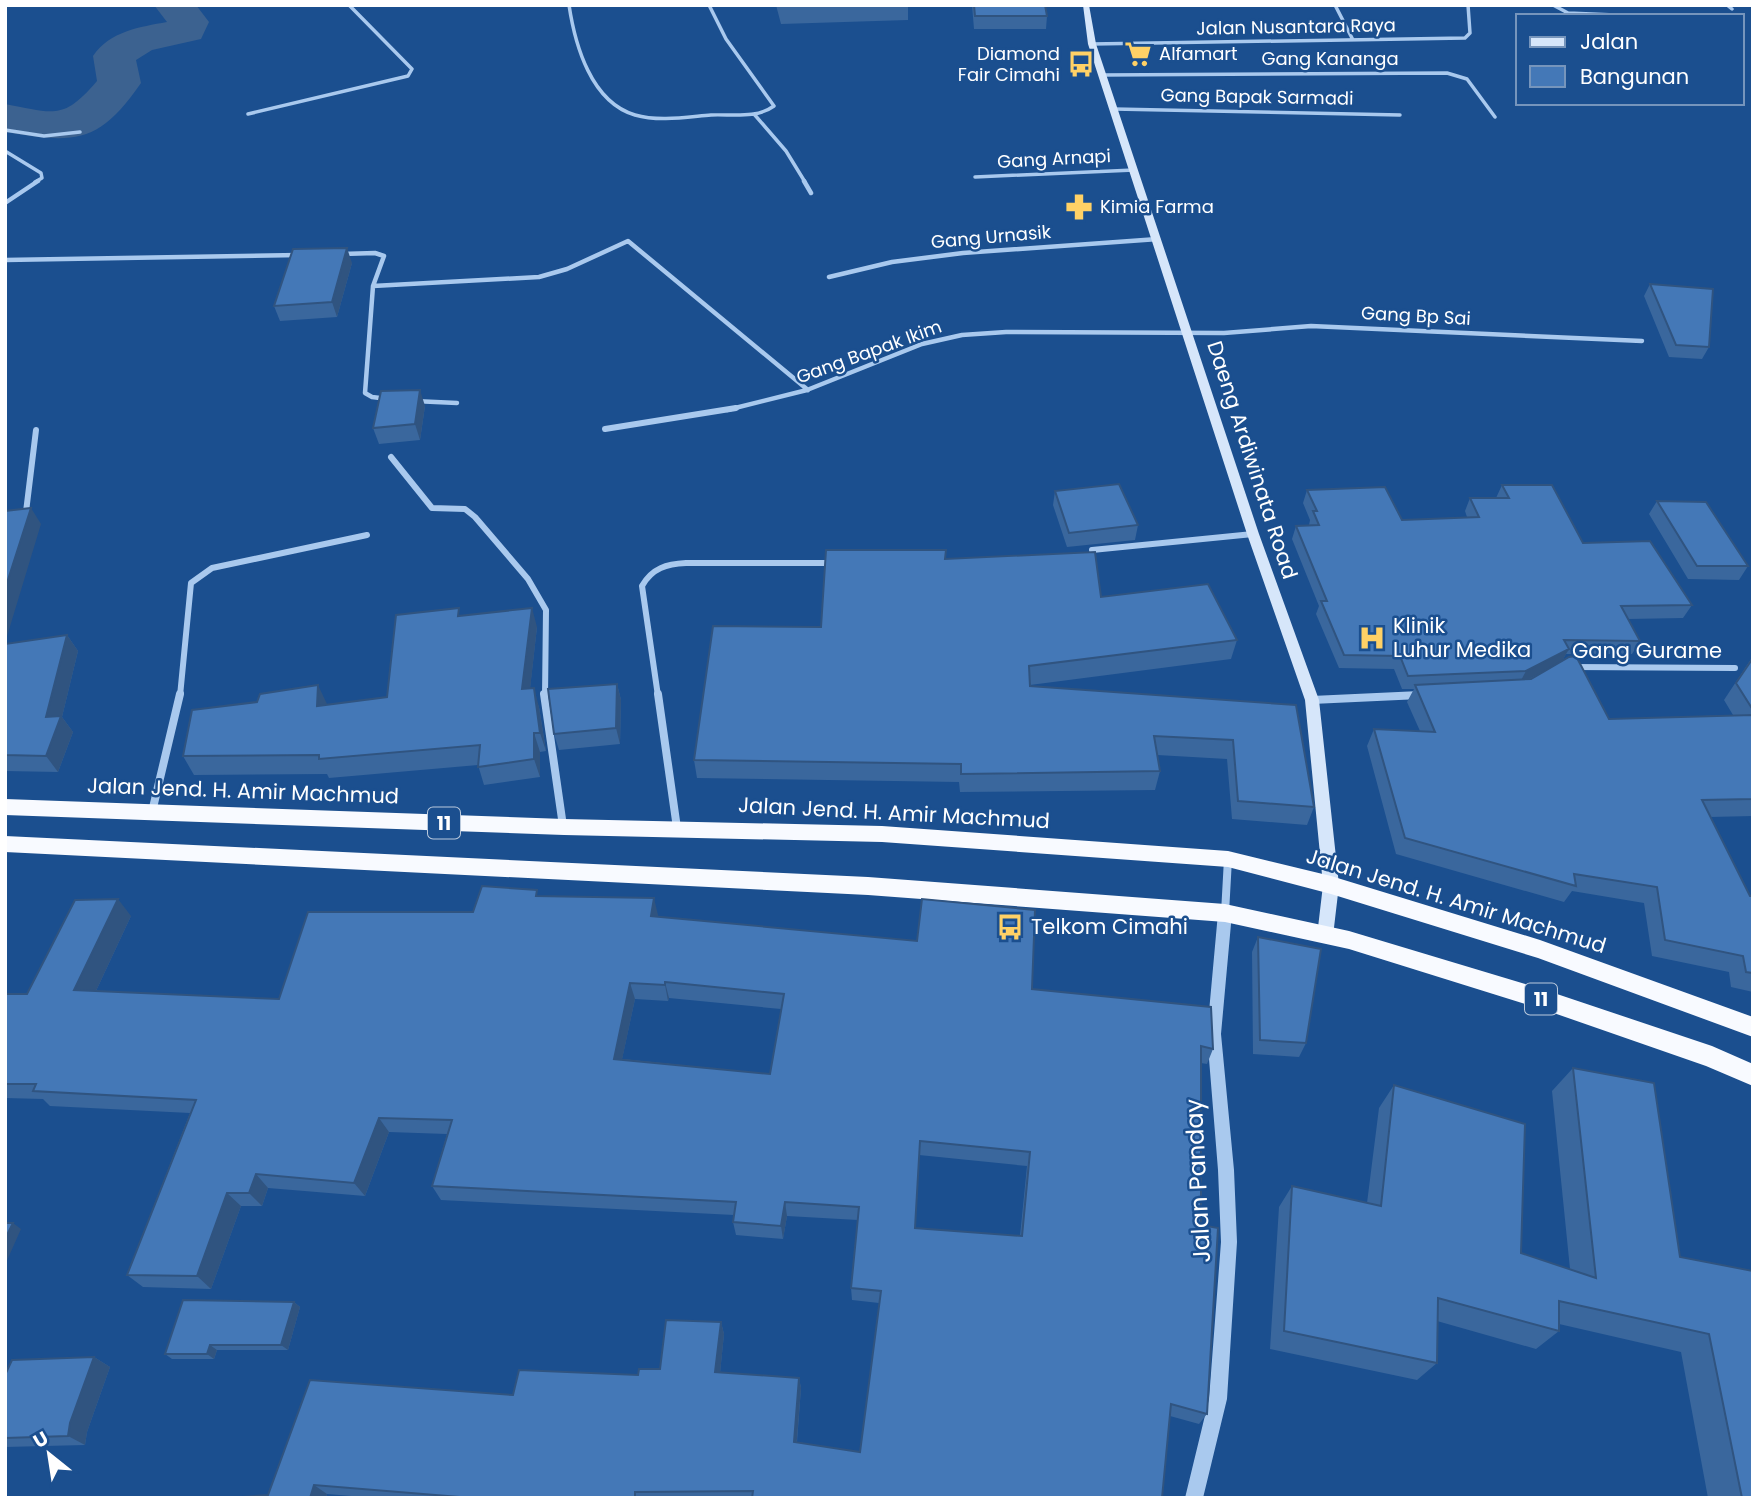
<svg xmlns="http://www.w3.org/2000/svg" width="1758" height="1503" font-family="Poppins,sans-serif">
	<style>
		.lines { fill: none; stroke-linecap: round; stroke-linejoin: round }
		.river { fill: #3c6290; fill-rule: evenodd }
		.minor-far3 { stroke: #a9c9ee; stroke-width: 3.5 }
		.minor-far2 { stroke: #a9c9ee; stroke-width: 4.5 }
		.minor-far1 { stroke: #a9c9ee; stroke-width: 6 }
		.minor { stroke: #a9c9ee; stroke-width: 8 }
		.tertiary { fill: #a9c9ee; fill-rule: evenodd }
		.secondary { fill: #d6e6fa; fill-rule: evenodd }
		.trunk { fill: #f8faff; fill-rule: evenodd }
		.wall { fill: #3a679d; fill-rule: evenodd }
		.shaded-wall { fill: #305480 }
		.building { fill: #4478b7; stroke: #305480; stroke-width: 2; fill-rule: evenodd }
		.labels { text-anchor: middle; stroke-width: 5; stroke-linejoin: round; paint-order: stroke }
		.far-street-label { font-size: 18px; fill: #fff; stroke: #1b4f8f }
		.far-poi-label { font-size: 18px; fill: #fff; stroke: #1b4f8f; text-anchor: start }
		.shield { fill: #1b4f8f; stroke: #bbcadd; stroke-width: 2 }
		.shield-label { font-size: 19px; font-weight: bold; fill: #fff }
		.street-label { font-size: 21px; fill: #fff; stroke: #1b4f8f }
		.poi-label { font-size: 21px; fill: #fff; stroke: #1b4f8f; text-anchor: start }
		.near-street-label { font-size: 24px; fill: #fff; stroke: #1b4f8f }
	</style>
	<rect width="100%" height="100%" fill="#1b4f8f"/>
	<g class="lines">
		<path class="river" d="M154,5H196L209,22L201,39L152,50L136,60L141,83C99,144 75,144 5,132V104C54,113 63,121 97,81L93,56C110,31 140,27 167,22Z"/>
		<path class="minor-far3" d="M569,5C575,45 591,102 635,115C659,122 687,117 711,115C732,114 756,119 774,106L726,39L709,5
			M1335,5L1353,40
			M1553,5L1568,13L1615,15
			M1727,5L1732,9
			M1092,44L1465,38L1470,33L1468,5
			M1102,75L1447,73L1467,79L1495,117
			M1114,109L1400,115
			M248,114L408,76L412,69L349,5
			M754,114L786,151L805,182
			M5,130L44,136L80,132
			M5,151L41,173L42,178L35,182
			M975,177L1134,170"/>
		<path class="minor-far2" d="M804,181L811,193
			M5,203L38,181
			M342,254L375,253L384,256L373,286L539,277L567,269L628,241L808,390
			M5,260L299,255
			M829,277L892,262L963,253L1158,239
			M373,286L365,393L372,397L388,399
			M414,401L457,403
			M727,410L807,390L922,344L962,335L1006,332L1224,333L1311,326L1642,341"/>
		<path class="minor-far1" d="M605,429L736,408
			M391,457L432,508L465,509L475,517L528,579L546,610L545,696
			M5,522L23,516L26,512L36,430
			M1092,550L1253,534
			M1573,667L1735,668
			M180,696L191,583L212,568L367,535
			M658,696L642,586C652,568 667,564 686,563H833
			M1399,696L1420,695"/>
		<path class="minor" d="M544,694L563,826
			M658,694L677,828
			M1312,700L1420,695
			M152,812L180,694
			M1225,913L1228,859"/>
		<path class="tertiary" d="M1225,907L1230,909L1232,913L1221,1034L1234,1170L1237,1242L1227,1399L1203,1498H1185L1209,1399L1221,1242L1218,1170L1207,1034L1218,913L1220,909Z"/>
		<path class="secondary" d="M1083,5H1089L1096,44L1259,534L1319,700L1339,885L1333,936L1331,941L1325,943L1319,941L1317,936L1323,885L1305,700L1247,534L1088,44Z"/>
		<path class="trunk" d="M5,799L564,819L882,826L1228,851L1331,876L1540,940L1753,1017V1037L1538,958L1331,894L1228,867L882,842L564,835L5,815Z
			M5,836L868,877L1225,904L1349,931L1548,991L1712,1046L1753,1064V1086L1706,1066L1548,1011L1349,949L1225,922L868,895L5,852Z"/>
	</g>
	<path class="wall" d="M776,5H908V20L781,24Z
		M972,5H1045L1047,16L1046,29H974Z
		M352,263L337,317L280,321L274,306Z
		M1650,284L1709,347L1702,359L1669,357L1644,296Z
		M425,406L420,440L379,444L373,428Z
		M1502,485L1583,543L1692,605L1683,618L1628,619L1640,641L1632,654H1566L1562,661L1609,719L1733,715L1724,700L1753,656V816L1710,817L1750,896H1753V992L1731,987L1729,972L1652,956L1644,903L1572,891L1564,902L1396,854L1367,746L1374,729L1420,731L1407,702L1414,689H1402L1394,669L1339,668L1316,614L1319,606L1292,539L1296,526L1309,525L1310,520L1303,503L1307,490L1402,520L1467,517L1465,511L1470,498H1496Z
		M1055,491L1138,525L1135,540L1067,547L1053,505Z
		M1657,501L1748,566L1739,580L1688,579L1649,514Z
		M946,559L1101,597L1237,640L1231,659L1030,685V686L1296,705L1314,807L1307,825L1232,819L1227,759L1157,755L1160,771L1155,790L960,792L959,782L697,778L694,760L821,627Z
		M462,616L537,627L530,688L539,707L546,751L540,752V777L484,785L478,765L329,778L327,774L194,775L183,756L327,704V705L387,697Z
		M67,635L78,651L62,717L73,732L58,772L5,771V644Z
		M617,684L621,700L620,744L559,750L554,734Z
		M540,896L658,915L657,917L1032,989L1213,1049L1207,1064L1201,1063V1225L1207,1414L1199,1424L1170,1416L1162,1498H375L327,1494L326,1498H229L268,1495L513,1395L638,1375L660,1369L721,1322L724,1334L720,1373L799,1378L801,1388L797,1442L860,1452L879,1303L852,1300L851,1288L858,1220L787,1216L783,1239L736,1235L733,1222L734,1215L441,1200L432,1186L447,1134L389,1132L365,1196L268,1188L262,1206H241L211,1289L143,1287L127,1275L190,1113L50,1106L43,1099L5,1098V994H27L131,916L96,991L279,999L473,912ZM669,998L781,1009L770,1074L622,1059L635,999L668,1001ZM919,1155L1027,1166L1020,1236L915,1228Z
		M1258,937L1306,1043L1299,1057L1253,1054L1252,952Z
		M1573,1068L1680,1257L1753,1271V1498H1708L1681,1352L1559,1324V1331L1536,1349L1437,1321V1363L1417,1380L1270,1349L1279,1207L1292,1186L1367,1203L1379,1108L1394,1085L1521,1253L1570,1269L1552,1091Z
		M294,1302L300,1307L288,1350H217L214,1359H172L165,1354Z
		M94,1357L110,1367L87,1432L85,1445L5,1447V1375Z"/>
	<path class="shaded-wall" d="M347,248L352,263L337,317L332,302Z
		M420,390L425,406L420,440L415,424Z
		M31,508L41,524L5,643V589Z
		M532,608L537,627L528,708L522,689Z
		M67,635L78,651L62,717L73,732L58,772L46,756V717Z
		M1569,649L1561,663L1519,684L1526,671Z
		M617,684L621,700L620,744L616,728Z
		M318,685L327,704L326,726L317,706Z
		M534,688L539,707L546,751L540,733Z
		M534,733L540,752V777L534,759Z
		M654,898L658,915L655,933L651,916Z
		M118,899L131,916L89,1006L74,990Z
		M665,982L669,998L668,1001L665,985Z
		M630,983L635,999L619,1074L614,1059Z
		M379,1118L389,1132L365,1196L354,1183Z
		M256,1174L268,1188L262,1206L249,1193Z
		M227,1193L241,1206L211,1289L197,1276Z
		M785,1202L787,1216L783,1239L781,1226Z
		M13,1223L21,1229L5,1265V1239Z
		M294,1302L300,1307L288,1350L281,1345Z
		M721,1322L724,1334L719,1383L715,1372Z
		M210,1345L217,1350L214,1359L207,1354Z
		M94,1357L110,1367L87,1432L85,1445L68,1436L70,1423Z
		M799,1378L801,1388L796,1451L794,1442Z
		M314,1485L327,1494L326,1498H310Z"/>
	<path class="building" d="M974,5H1045L1047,16H975Z
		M347,248L332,302L274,306L293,249Z
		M1650,284L1713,289L1709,347L1676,345Z
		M420,390L415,424L373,428L381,391Z
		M1119,484L1138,525L1069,533L1055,491Z
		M1502,485H1552L1583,543L1650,541L1692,605L1621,606L1640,641L1564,640L1569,649L1526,671L1408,676L1400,656L1344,655L1321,601H1327L1296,526L1319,525L1313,511H1317L1307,490L1385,487L1402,520L1479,517L1470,498H1509Z
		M1657,501L1706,502L1748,566H1697Z
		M31,508L5,589V511Z
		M826,550H946L945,559L1095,552L1101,597L1208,584L1237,640L1029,666L1030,686L1296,705L1314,807L1238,801L1233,740L1154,736L1160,771L961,774V764L694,760L713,626L821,627Z
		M459,608L458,616L532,608L522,689L534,688L540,733H534V759L478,767L480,745L319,759V755L183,756L192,710L257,702L260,694L318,685L317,706L387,697L396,615Z
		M67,635L46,717L61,716L46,756L5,755V644Z
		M1576,656L1609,719L1753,715V799L1702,800L1750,896H1753V973L1746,972L1743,956L1665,940L1657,887L1574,874L1576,886L1405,838L1374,729L1435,732L1415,685L1531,679L1569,657Z
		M1753,658V710L1736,683Z
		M617,684L616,728L554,734L548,689Z
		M482,886L537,890L536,896L654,898L651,916L917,941L922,899L1035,910L1032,989L1211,1007L1213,1049L1201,1046V1225L1218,1228L1207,1414L1171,1404L1162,1498H752L753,1491L635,1492V1498H472L314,1485L310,1498H229L268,1495L310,1380L513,1395L519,1370L638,1375L639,1369H660L666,1320L721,1322L715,1372L799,1378L794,1442L860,1452L881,1291L851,1288L859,1207L785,1202L781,1226L733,1222L736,1202L432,1186L452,1120L379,1118L354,1183L256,1174L249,1193H227L197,1276L127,1275L196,1100L33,1091L36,1084H5V994H27L75,900L118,899L74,990L279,999L308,912H473ZM665,982L784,994L770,1074L614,1059L630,983L665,985ZM920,1141L1030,1152L1022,1236L915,1228Z
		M1258,937L1321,949L1306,1043L1260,1040Z
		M1573,1068L1654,1083L1680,1257L1753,1271V1498H1742L1709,1334L1559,1301V1331L1438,1298L1437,1363L1284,1331L1292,1186L1381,1206L1394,1085L1525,1124L1521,1253L1596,1278Z
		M5,1223H13L5,1239Z
		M183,1300L294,1302L281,1345H210L207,1354H165Z
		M94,1357L70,1423L68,1436L5,1438V1375L12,1360Z"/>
	<defs>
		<g id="supermarket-bare" transform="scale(2.1)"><path d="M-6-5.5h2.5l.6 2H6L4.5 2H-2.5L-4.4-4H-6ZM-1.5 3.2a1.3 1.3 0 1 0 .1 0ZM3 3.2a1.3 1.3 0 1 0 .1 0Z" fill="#ffd166" stroke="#1b4f8f" stroke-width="2.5" paint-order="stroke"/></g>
		<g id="bus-bare" transform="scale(2.1)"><path d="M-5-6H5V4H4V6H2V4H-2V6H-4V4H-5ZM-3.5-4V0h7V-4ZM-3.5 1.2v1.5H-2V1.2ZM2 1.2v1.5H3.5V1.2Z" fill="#ffd166" stroke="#1b4f8f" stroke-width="2.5" paint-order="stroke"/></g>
		<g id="pharmacy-bare" transform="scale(2.1)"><path d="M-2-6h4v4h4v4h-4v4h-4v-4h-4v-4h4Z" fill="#ffd166" stroke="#1b4f8f" stroke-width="2.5" paint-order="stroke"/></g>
		<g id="hospital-bare" transform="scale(2.1)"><path d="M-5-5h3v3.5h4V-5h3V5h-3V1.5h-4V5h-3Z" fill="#ffd166" stroke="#1b4f8f" stroke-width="2.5" paint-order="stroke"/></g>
	</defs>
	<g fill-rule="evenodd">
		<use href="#supermarket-bare" x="1138" y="54"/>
		<use href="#bus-bare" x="1081" y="64"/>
		<use href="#pharmacy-bare" x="1079" y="207"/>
		<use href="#hospital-bare" x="1372" y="638"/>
		<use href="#bus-bare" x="1010" y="927"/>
	</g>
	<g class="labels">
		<g class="far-street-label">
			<text transform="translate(1296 27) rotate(-1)" y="6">Jalan Nusantara Raya</text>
			<text x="1330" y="65">Gang Kananga</text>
			<text transform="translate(1257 97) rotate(1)" y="6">Gang Bapak Sarmadi</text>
			<text transform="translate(1054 159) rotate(-3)" y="6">Gang Arnapi</text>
			<text transform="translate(991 237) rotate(-5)" y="6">Gang Urnasik</text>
			<text transform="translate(1416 316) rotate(3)" y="6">Gang Bp Sai</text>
			<text transform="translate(869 352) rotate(-20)" y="6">Gang Bapak Ikim</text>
		</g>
		<g class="far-poi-label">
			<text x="1060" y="60" text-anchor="end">Diamond<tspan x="1060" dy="21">Fair Cimahi</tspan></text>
			<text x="1159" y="60">Alfamart</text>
			<text x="1100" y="213">Kimia Farma</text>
		</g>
		<g class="shield">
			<rect x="428" y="807.5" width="32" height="31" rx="5"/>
			<rect x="1525" y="983.5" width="32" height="31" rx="5"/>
		</g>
		<g class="shield-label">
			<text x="444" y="830">11</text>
			<text x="1541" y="1006">11</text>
		</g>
		<g class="street-label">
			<text transform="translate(1252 460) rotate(72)" y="7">Daeng Ardiwinata Road</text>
			<text x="1647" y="658">Gang Gurame</text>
			<text transform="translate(243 791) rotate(2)" y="7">Jalan Jend. H. Amir Machmud</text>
			<text transform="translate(894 813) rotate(3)" y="7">Jalan Jend. H. Amir Machmud</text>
			<text transform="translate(1456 901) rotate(17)" y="7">Jalan Jend. H. Amir Machmud</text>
		</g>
		<g class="poi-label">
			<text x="1393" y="633">Klinik<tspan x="1393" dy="24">Luhur Medika</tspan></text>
			<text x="1031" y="934">Telkom Cimahi</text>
		</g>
		<g class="near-street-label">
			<text transform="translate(1198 1181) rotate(-93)" y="8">Jalan Panday</text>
		</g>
	</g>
	<rect width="1758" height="1503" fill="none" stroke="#ffffff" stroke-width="14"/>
	<rect x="1516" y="14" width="228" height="91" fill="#1b4f8f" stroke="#7695bc" stroke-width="2"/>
	<rect x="1530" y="37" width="35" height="10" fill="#d6e6fa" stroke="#7695bc" stroke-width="2"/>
	<text x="1580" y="49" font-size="21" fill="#ffffff">Jalan</text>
	<rect x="1530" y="66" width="35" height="21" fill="#4478b7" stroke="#7695bc" stroke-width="2"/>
	<text x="1580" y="84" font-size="21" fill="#ffffff">Bangunan</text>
	<g transform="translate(49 1454) rotate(330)" stroke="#1b4f8f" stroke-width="5" paint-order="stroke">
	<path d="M0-5L12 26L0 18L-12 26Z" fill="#ffffff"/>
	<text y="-10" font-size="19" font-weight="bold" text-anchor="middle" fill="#ffffff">U</text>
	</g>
</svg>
